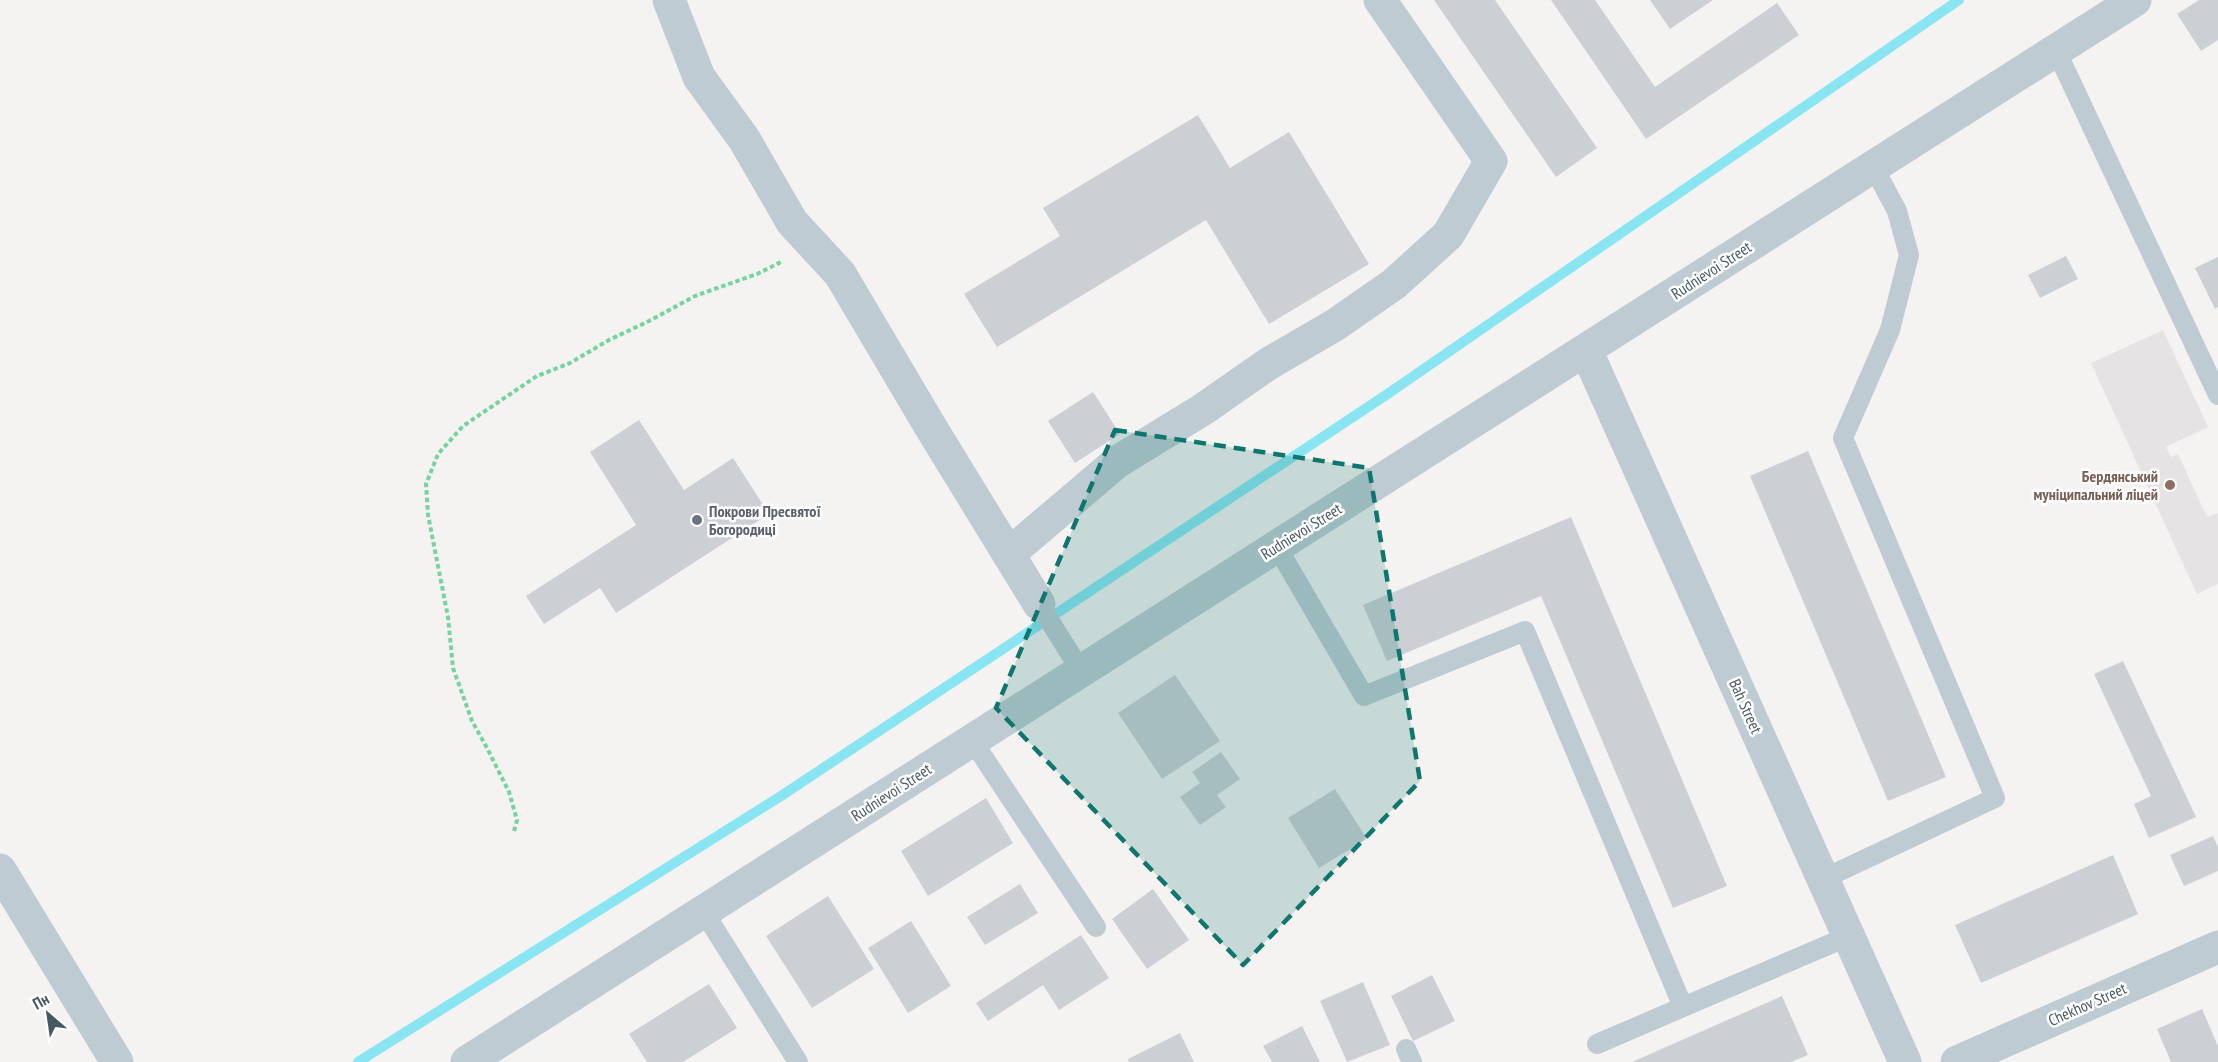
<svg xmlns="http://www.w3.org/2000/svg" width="2218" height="1062" font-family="'PT Sans Narrow',sans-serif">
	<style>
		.education { fill: #e6e3e4 }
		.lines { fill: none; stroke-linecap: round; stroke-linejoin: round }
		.stream { stroke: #8ae5f3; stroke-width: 10 }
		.building { fill: #ccd0d5 }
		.path { stroke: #75d49e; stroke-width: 4; stroke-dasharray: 4.5 3; stroke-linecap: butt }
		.service { stroke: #bfcbd2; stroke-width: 20 }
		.minor { stroke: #bfcbd2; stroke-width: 33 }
		.marked { fill: #0f766e; fill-opacity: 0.2; stroke: #0f766e; stroke-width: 4.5; stroke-dasharray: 12 8; stroke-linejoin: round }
		.education-dot { fill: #8d6e63; stroke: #fff; stroke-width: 2 }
		.worship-dot { fill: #6b7280; stroke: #fff; stroke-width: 2 }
		.labels { text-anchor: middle; stroke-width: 5; stroke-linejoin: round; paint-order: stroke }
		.street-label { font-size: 16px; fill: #485861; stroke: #fff }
		.education-label { font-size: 16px; font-weight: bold; fill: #785e54; stroke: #fff; text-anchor: end }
		.worship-label { font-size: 16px; font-weight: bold; fill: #5b616d; stroke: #fff; text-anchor: start }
	</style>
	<rect width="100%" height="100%" fill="#f5f2f2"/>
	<path class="education" d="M2163,330L2208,427L2166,447L2171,457L2178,454L2207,517L2218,513V584L2197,594L2091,363Z"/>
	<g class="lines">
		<path class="stream" d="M358,1062L781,796L1389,393L1959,0"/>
	</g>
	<path class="building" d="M1434,0H1495L1597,148L1556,177Z
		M1551,0H1595L1655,87L1777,3L1799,35L1646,139Z
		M1650,0H1713L1670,29Z
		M2199,0H2218V40L2201,51L2177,14Z
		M1198,115L1230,168L1289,132L1369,264L1269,324L1206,220L997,347L964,294L1060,236L1043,208Z
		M2066,256L2078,279L2040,298L2028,275Z
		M2218,257V307L2215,309L2195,268Z
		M1093,392L1120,434L1075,463L1048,421Z
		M639,420L684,490L733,458L769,514L616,613L600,588L544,624L526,596L636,525L590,452Z
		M1808,451L1946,777L1888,801L1750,476Z
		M1571,517L1727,886L1673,908L1541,596L1387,661L1363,605Z
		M2123,661L2196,817L2149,838L2134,804L2151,796L2094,674Z
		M1175,675L1220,741L1162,779L1118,713Z
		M1221,752L1240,779L1217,795L1226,807L1200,825L1180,797L1200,783L1192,772Z
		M1335,789L1367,839L1319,868L1288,818Z
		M986,798L1013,843L928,896L901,851Z
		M2213,836L2218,847V871L2184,886L2170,855Z
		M2113,855L2138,914L1981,983L1955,925Z
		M1020,884L1038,913L985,945L967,917Z
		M1153,889L1189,940L1147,969L1112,919Z
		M828,896L874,969L812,1008L766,936Z
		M911,921L951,986L908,1013L868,948Z
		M1081,935L1109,978L1059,1010L1043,985L988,1021L976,1003Z
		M1432,975L1455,1021L1413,1041L1391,996Z
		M1363,982L1390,1045L1347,1062L1320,1001Z
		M709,984L737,1028L683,1062H647L629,1034Z
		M1782,996L1808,1055L1791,1062H1632Z
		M2202,1009L2218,1046V1062H2171L2157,1029Z
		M1302,1026L1320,1062H1272L1263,1046Z
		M1180,1033L1194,1062H1129L1128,1059Z"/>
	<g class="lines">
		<path class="path" d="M514,831L517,820L509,792L487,748L472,721L453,668L448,617L428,515L426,484L438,454L463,426L537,376L570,363L609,340L651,320L695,296L757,274L783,261"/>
		<path class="service" d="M2056,50L2218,395
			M1277,547L1364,696L1525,631L1683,1007L1849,936
			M1039,604L1081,671
			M972,740L1096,927
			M1823,879L1995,798L1843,438L1890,330L1909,255L1897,211L1873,166
			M704,912L798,1062
			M1597,1044L1683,1007
			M1406,1049L1412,1062"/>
		<path class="minor" d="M669,0L699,77L744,139L792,222L840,274L930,426L1039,604
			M1586,350L1905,1062
			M1009,554L1117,462L1202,410L1268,364L1335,325L1394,284L1448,235L1491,161L1380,0
			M0,870L117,1062
			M467,1062L2135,0
			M1957,1062L2218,947"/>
	</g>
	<path class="marked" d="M1115,430L1369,468L1420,781L1243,965L996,708Z"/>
	<circle class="education-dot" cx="2170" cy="485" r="6"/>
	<circle class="worship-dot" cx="697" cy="520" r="6"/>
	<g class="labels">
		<g class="street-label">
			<text transform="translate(1711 270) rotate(-33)" y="6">Rudnievoi Street</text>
			<text transform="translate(1301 531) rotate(-32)" y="6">Rudnievoi Street</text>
			<text transform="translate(1746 706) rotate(66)" y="6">Bah Street</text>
			<text transform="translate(891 792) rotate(-33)" y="6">Rudnievoi Street</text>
			<text transform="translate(2087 1004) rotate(-24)" y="6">Chekhov Street</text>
		</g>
		<g class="education-label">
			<text x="2158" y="482">Бердянський<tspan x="2158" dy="18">муніципальний ліцей</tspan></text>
		</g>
		<g class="worship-label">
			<text x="709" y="517">Покрови Пресвятої<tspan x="709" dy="18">Богородиці</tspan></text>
		</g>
	</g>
	<g transform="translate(48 1014) rotate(331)" stroke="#ffffff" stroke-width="4.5" paint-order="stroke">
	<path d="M0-4.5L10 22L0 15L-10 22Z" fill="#485861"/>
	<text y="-9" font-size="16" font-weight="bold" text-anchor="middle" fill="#485861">Пн</text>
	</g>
</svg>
